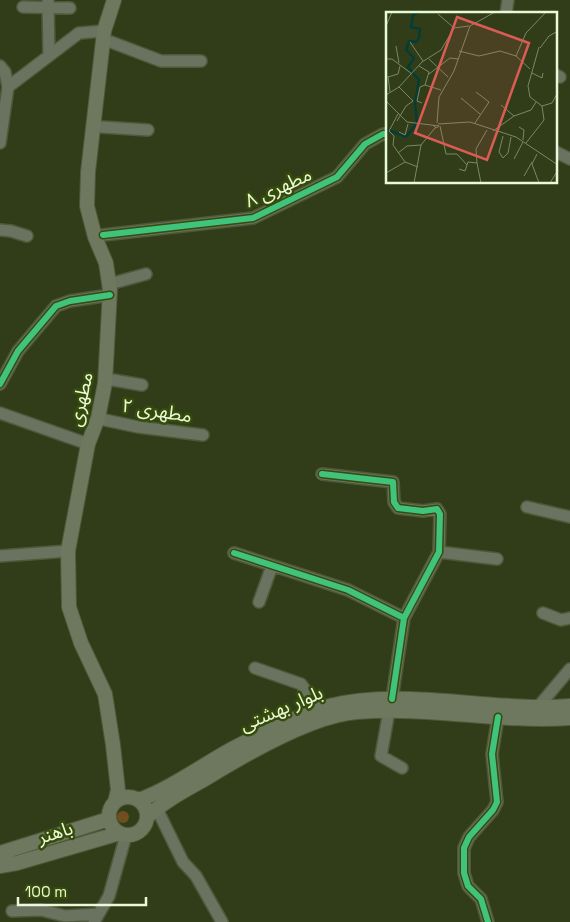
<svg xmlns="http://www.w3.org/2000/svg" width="570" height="922" font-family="'Space Grotesk','Noto Sans Arabic',sans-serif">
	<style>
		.green { fill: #714e20 }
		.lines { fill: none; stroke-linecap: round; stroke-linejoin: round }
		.minor-casing { stroke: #4e593a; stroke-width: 14 }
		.major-casing { stroke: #4e593a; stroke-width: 16 }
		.minor { stroke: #6a7260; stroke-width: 11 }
		.major { stroke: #6e785f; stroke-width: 14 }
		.cycleway-casing { stroke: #364c0a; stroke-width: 9 }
		.cycleway { stroke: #40c37c; stroke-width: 6 }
		.labels { text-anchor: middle; stroke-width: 5; stroke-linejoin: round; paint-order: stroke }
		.street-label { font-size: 19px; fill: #eaf9d8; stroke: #364c0a }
		.inset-river { fill: none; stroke: #053d36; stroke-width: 2.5 }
		.inset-road { fill: none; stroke: #7b8865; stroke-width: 1 }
		.view { fill: #db5c54; fill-opacity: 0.15; stroke: #db5c54; stroke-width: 2.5 }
		.inset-edge { fill: none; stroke: #eaf9d8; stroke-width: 2.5 }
	</style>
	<rect width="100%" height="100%" fill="#313d19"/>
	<path class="green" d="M117 817a6 6 0 1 1 12 0a6 6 0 1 1-12 0Z"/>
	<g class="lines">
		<g class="minor-casing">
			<path id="minor" d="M48,0L49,56
				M23,7L70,8
				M506,14L508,0
				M111,42L161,61H201
				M0,66L5,72L8,87L0,143
				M556,75L560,77
				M8,87L79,33L104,31
				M101,127L148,130
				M556,152L570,159
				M0,230L11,231L27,236
				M103,235L253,218L337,177L365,144L383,134H388
				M117,282L146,274
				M113,380L142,385
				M0,384L18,351L56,306L70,301L110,295
				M0,413L88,444
				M105,420L138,427L203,435
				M322,474L393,482L394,502L398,508L423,511L437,509L440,514L439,552L404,618L392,699
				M527,507L570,517
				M439,552L497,559
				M234,553L348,590L404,618
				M0,556L68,551
				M259,602L272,566
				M543,613L561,620L570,618
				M255,668L301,684L306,691V714
				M538,707L570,669
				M389,711L381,756L402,768
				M157,809L183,862L196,876L222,922
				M12,911L41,910L65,916L98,914
				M94,922L109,896L126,835
				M488,922L481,899L468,886L464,873V848L469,837L493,810L497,802L492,754L498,717"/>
		</g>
		<g class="major-casing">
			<path id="major" d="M114,0L104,31L103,41L88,172L87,206L95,237L106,263L110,290L105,383L98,418L88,444L68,551L69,607L81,643L105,694L113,745L118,790L115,802
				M109 816a19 19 0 1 1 38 0a19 19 0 1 1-38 0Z
				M139,800C173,787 201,766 232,749C251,739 270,730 290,721C302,716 315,709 329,706C404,687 492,712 570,706
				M148,816C165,801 185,790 205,779C244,755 312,715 357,712C428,706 499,723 570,718
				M0,853L109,819
				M0,866L17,863L120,833"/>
		</g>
		<use href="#minor" class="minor"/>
		<use href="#major" class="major"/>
		<g class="cycleway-casing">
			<path id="cycleway" d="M103,235L253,218L337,177L365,144L383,134H388
				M0,384L18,351L56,306L70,301L110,295
				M322,474L393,482L394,502L398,508L423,511L437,509L440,514L439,552L404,618L392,699
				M234,553L348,590L404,618
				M488,922L481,899L468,886L464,873V848L469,837L493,810L497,802L492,754L498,717"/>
		</g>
		<use href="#cycleway" class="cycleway"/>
	</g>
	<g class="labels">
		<g class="street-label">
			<text transform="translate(278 187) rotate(-24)" y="7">مطهری ۸</text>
			<text transform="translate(80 399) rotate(-77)" y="7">مطهری</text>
			<text transform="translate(157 410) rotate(9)" y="7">مطهری ۲</text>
			<text transform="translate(281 708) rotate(-23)" y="7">بلوار بهشتی</text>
			<text transform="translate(55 832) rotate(-17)" y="7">باهنر</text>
		</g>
	</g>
	<g transform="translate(386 12)">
		<rect width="171" height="171" fill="#313d19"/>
		<path class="inset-river" d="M0,117L20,125L31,111L29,91L33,68L22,55L28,46L20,38L23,29L30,30L33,26L34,17L25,15L27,3L33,0M0,136V152"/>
		<path class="inset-road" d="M52,2L68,16M0,14L6,0M68,16L83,14M24,30L37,49M10,34L13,51M153,35L142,74L144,85L156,94M154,36L163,24L172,19M73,39L93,44L114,39L130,44M130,44L140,21L160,0M130,44L144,57M0,47H6L26,62M43,47L62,65M33,54L43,60L39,73M146,61L156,66L157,61M43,62L64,46L72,47M2,64L4,80M2,65L12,62L14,54M39,73L55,78M0,83L13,75L36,50L55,38L68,16M75,86L94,102M0,89L21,110L53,114L50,116L47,113M36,91L31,89L34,75L39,73M115,93L128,104M12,102L3,119L8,124L7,133L19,150M11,109L20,94L27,89L13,75M51,111L53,85L68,59L84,14L109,0M89,111L103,90L90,80M52,112L84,110L130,125L172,153M54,114L60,142H71L81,153M133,115L138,118L137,128M107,119L128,104L145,98L150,90M13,120L19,123L22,112M117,124L113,140L117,146L122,141L125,125M140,131L158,108L156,94L166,91L172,80M12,141L21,134L35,133M151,142L146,152L153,171M128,147L137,130M91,151L95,171M73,157L79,159L82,150L91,151L90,137L101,118M0,161L19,150L32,155M138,164L146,150M28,171L35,133L49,116M164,171L172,158"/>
		<path class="view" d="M71,5L143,31L101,148L29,121Z"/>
		<rect width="171" height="171" class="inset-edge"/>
	</g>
	<path d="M18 897v8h128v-8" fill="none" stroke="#eaf9d8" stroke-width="2.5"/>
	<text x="25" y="897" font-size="15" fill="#eaf9d8" stroke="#364c0a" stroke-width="4" paint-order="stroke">100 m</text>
</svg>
